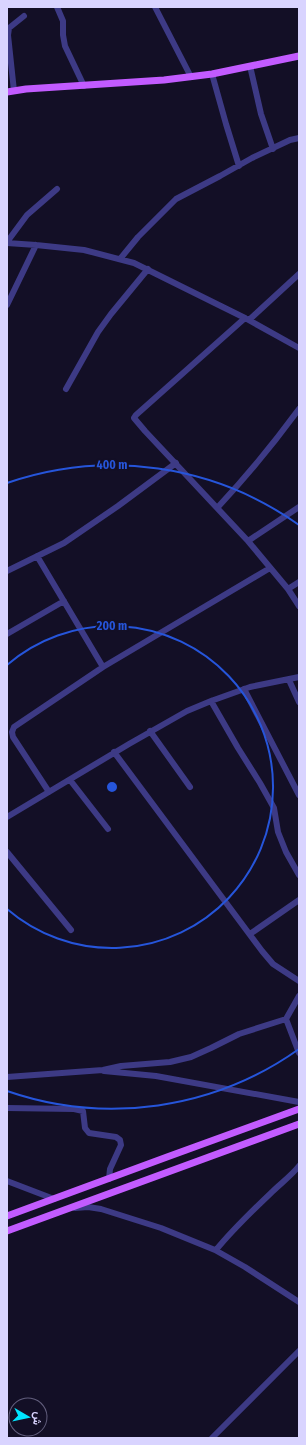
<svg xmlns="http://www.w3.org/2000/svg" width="306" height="1445" font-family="'Fira Sans Condensed',Vazirmatn,sans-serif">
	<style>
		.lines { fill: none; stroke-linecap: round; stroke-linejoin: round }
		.minor { stroke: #3d3a85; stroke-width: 6 }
		.major { stroke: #c25bff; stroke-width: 7 }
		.ring { fill: none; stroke: #2655da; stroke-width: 2 }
		.centre { fill: #2655da; stroke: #130f26; stroke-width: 2 }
		.ring-label { font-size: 12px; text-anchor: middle; font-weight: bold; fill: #2655da; stroke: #130f26; stroke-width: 4; stroke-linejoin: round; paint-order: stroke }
	</style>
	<rect width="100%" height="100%" fill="#130f26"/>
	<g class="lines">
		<path class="minor" d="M57,7L63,21V35L65,46L84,86
			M155,7L191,77
			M250,66L261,114L273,149
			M212,74L226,124L239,166
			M14,91L8,35L9,28L24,16
			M7,242L27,215L57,189
			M7,243L36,245L84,250L134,263L245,318L299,348
			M120,259L138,237L176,199L220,176L252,158L290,140L299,138
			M7,305L36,245
			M245,318L136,415L134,418L145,431L248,541L288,589L299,606
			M249,320L299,274
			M66,389L98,332L111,314L148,269
			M218,507C247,476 274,443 299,409
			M248,541L299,507
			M37,556L103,667
			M7,571L64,543L118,506L176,463
			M288,589L299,582
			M7,634L64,601
			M289,680L299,702
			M244,689L299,795
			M211,701L238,748L260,783L274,808L278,832L286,852L299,875
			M150,731L190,787
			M114,752L262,951L273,964L299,981
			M70,780L108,829
			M49,792L13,737L12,732L14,727L103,667L270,568
			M7,817L129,744L187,711L211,701L250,687L299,677
			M7,852L71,930
			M250,934L299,900
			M299,996L286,1019L299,1053
			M104,1071L156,1076L299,1102
			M7,1077L103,1070L121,1066L170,1062L191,1057L211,1048L239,1034L286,1019
			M7,1108L74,1109L83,1111L85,1128L89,1133L116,1137L120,1140L121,1145L110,1169L109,1179
			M7,1181L54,1199
			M75,1208L88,1207L101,1209L161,1228L215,1250L245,1267L299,1302
			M216,1250C233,1229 252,1211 272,1192C281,1183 291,1176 299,1166
			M212,1438L299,1351"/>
		<path class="major" d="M7,92L26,89L164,80L212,74L299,56
			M7,1216L167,1157L299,1109
			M7,1231L299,1124"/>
	</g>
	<g class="ring">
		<path d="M7 665A161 161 0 1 1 7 909"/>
		<path d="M299 1049A322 322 0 0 1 7 1091M7 483A322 322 0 0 1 299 525"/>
	</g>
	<circle cx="112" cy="787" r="6" class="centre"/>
	<g class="ring-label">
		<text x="112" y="469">400 m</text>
		<text x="112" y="630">200 m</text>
	</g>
	<rect width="306" height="1445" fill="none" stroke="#d9d4ff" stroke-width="16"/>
	<g transform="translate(28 1417) rotate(99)"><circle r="19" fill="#130f26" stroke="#625e7d"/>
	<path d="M0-3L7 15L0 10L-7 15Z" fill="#00e5ff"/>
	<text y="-6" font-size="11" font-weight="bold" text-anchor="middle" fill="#d9d4ff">ش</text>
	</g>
</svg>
